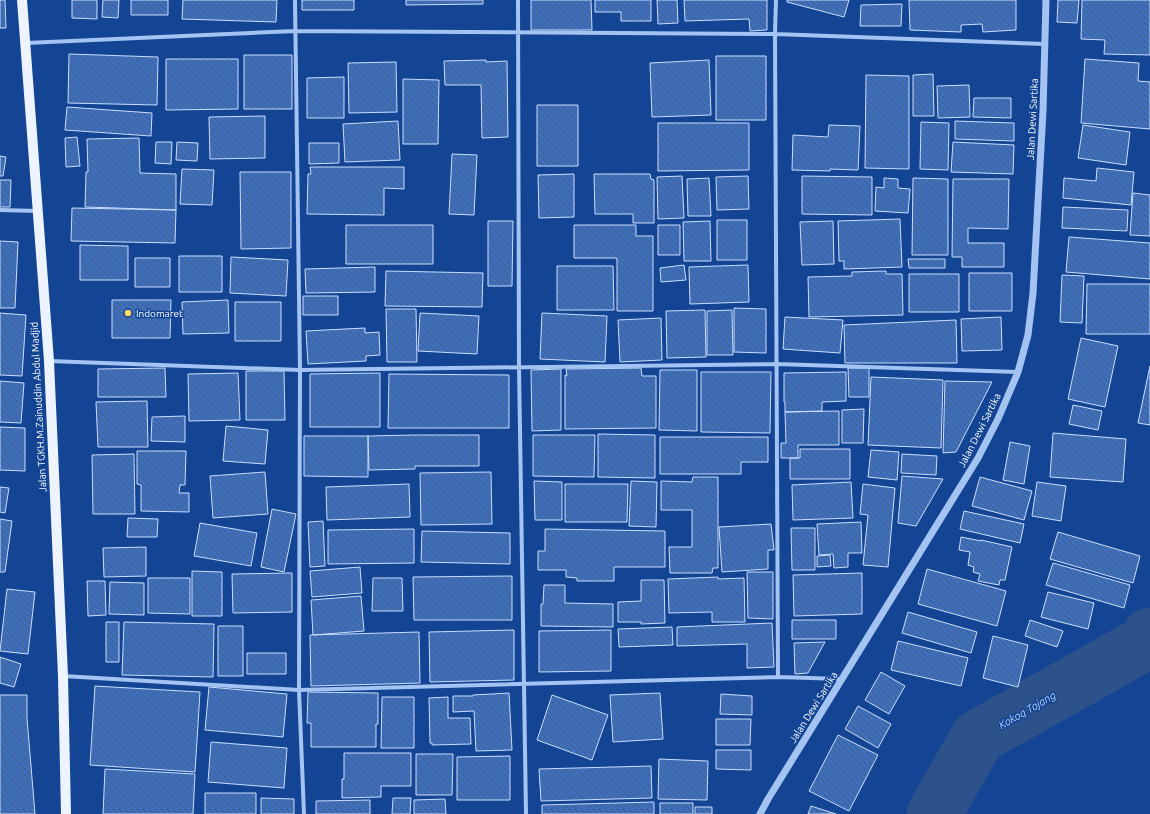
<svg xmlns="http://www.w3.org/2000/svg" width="1150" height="814" font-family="Ubuntu,sans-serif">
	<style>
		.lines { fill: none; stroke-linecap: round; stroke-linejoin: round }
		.river { stroke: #2d518b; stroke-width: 55 }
		.building { fill: url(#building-back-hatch); stroke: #cadefc }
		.minor { stroke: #a3c3f2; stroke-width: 4 }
		.tertiary { stroke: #a3c3f2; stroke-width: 7 }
		.primary { stroke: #edf3ff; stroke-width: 10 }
		.poi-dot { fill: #ffda63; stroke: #144594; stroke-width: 1.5 }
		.labels { text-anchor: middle; stroke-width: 3; stroke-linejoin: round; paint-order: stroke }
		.street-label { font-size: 10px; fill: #fff; stroke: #144594 }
		.poi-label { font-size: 10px; fill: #fff; stroke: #144594; text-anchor: start }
		.water-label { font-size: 11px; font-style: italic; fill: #afcdf9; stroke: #144594 }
	</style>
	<defs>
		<pattern id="building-back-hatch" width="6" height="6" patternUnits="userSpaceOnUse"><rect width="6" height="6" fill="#3d6fbc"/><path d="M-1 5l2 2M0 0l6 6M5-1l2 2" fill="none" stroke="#455c7e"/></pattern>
	</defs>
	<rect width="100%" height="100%" fill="#144594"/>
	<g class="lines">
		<path class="river" d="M934,814L978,737L1145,643L1150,635"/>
	</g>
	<path class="building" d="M0,0H5L6,28H0Z
		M72,0H97V19L72,18Z
		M103,0H119L118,18L102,17Z
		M131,0H168V15H131Z
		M183,0H277L276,22L182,19Z
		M302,0H354V10H302Z
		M406,0H483V4L406,5Z
		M531,0H591L592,30H531Z
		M595,0H651V21H621V12H595Z
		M657,0H677L678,23L658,24Z
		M684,0H767V30L750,31L749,19L685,21Z
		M787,0H849L844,17L787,2Z
		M909,0H1016V30L983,32L982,24L961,25V32L910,30Z
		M1058,0H1079L1077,23L1057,22Z
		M1082,0H1150V55L1104,54L1105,40L1081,39Z
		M902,4L901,26H860L861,5Z
		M69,54L158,57L157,105L68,103Z
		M244,55H292V109H244Z
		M716,56H766V120H716Z
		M166,59H238V109L166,110Z
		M1085,59L1139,63L1138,81L1150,82V129L1081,123Z
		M486,60V62L507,61L508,137L482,138L481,85H445L444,61Z
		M709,60L711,115L652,117L650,63Z
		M396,62L397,112L349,113L348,63Z
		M933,74L934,116H913V75Z
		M866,75L909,76V169L865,168Z
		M344,77V118H307V78Z
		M403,79L439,80L438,144H403Z
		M969,85L970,117L938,118L937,86Z
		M974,98H1011V118L973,117Z
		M537,105H578V166H537Z
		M67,107L152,113L151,136L65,130Z
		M265,116V158L210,159L209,117Z
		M398,121L400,160L345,162L343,124Z
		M955,121L1014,123V141L955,139Z
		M921,122L949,123L948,170L920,169Z
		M658,123H749V170L658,171Z
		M829,125L860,126L858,170L830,169V171L792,170L793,135L828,137Z
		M1083,125L1130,132L1126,165L1078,158Z
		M77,137L80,166L66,167L65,138Z
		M139,138L140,173L176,174V210L85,207L86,172H88L87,139Z
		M156,142H172L171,164L155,163Z
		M177,142L198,143L197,161L176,160Z
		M953,142L1014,145L1013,174L951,172Z
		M309,143H339V163L309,164Z
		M452,154L477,155L474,215L449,214Z
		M0,156L6,157L3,176H0Z
		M310,167H404V189L384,188V215L307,214L308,174H311Z
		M1097,168L1134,172L1131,205L1063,198L1064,178L1096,181Z
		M182,169L214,170L212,205L180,204Z
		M240,172H291V248L241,249Z
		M574,174V217L539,218L538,175Z
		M594,174H650L651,179L654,180V223H633V214H595Z
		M682,176L684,218L658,219L657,177Z
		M748,176L749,209L717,210L716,177Z
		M802,176L872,177V215L802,214Z
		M709,178L711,216H688L687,179Z
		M884,178L898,179V188L910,189L908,213L875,211L876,187L884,188Z
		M913,178L948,179V255H912Z
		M953,179H1009L1008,229L968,228V243H1004V267H962V257H952Z
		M0,180H11L10,207H0Z
		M1133,193L1150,195V236L1130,235Z
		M1063,207L1128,210L1127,231L1062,228Z
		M72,208L176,210L175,243L71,241Z
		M900,219L902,267L844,269V261H839L838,221Z
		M717,220H747V260H717Z
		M488,221H513L512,286H488Z
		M710,221L711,261H684L683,222Z
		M833,221L834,264L802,265L800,222Z
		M346,225H433V264H346Z
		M574,225H636V236H653V311H617V258H574Z
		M658,225H680V255H658Z
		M1069,237L1150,243V279L1066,272Z
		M0,241L18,242L15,308H0Z
		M80,245L128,246V280H80Z
		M179,256H222V292H179Z
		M231,257L288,260L286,296L230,293Z
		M135,258H170V287H135Z
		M908,259H945V268H909Z
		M684,265L686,280L661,282L660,268Z
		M748,265L749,302L690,304L689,267Z
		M557,266H613L614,310H557Z
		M375,267V292L306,293L305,269Z
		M386,271L483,273L482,307L385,306Z
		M886,271V274H902L903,315L809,317L808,277L852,276V272Z
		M969,273H1012V311H969Z
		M909,274H959V312H909Z
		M1062,275L1084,276L1082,323L1060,322Z
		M1087,284H1150V334H1086Z
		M303,296H338V315H303Z
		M112,300H171L170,338H112Z
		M228,300L229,333L183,334L182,302Z
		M235,302H281V341H235Z
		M734,308L766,309V353L734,352Z
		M386,309H416L417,362H387Z
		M705,310L706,357L667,358L666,311Z
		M732,310L733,355H707V311Z
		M0,313L26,315L22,376L0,375Z
		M420,313L479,316L477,354L418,351Z
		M542,313L607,316L605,362L540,359Z
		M785,317L843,320L840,353L783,349Z
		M1001,317L1002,350L962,351L961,319Z
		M661,318L662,360L620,362L618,320Z
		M956,320L957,363H845L844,325Z
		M365,328V333L379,332L380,355L366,356V361L308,364L306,331Z
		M1081,338L1118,346L1105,407L1068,399Z
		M1150,366V425L1138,423Z
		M165,368L166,397H98V369Z
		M641,368L642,376H656V428L565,429V375L567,376L566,369Z
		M848,368H869V397H849Z
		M561,369V430L532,431L531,370Z
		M660,370H697V431L659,430Z
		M246,371H284L285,420H246Z
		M701,372H771L770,433L701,432Z
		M846,372V401L822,402V411L785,412V402H784V373Z
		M238,373L240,420L189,421L188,374Z
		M380,373V427H310V374Z
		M389,374L509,375V428H388Z
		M871,377L943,380L941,448L868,445Z
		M0,381L24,383L21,423L0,422Z
		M945,381L992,382L956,452L943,453Z
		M147,401L148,447H98L96,402Z
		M1073,405L1102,411L1098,430L1069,424Z
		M864,409L863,443H842V410Z
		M839,411V445H798V458H781V443H786L785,412Z
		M185,416V442L151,441L152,417Z
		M226,426L268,430L265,464L223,461Z
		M0,427L25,428V471L0,470Z
		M1053,433L1126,439L1123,482L1050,477Z
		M598,434L655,435V478L598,477Z
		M414,435H479V466H415V469L369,470L368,436Z
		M533,435H595L594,477L533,476Z
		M304,436H368V477L304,476Z
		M660,437H768V462H741V474H660Z
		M1010,442L1030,446L1024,484L1003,480Z
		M800,449H850V479H790V458H800Z
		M871,450L899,452L897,480L868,477Z
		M137,451H186L185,485H180L179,493H189V512L141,511V485L137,484Z
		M134,454L135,514H93L92,455Z
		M902,454L937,456L936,475L901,473Z
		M265,472L268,514L213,518L210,476Z
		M491,472L492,524L421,525L420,473Z
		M902,476L943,479L916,526L898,523Z
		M693,477H718V568H713L712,573H670L669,547H692V510H661V481L692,482Z
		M980,477L1032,491L1024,520L972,506Z
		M534,481L562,482V520H535Z
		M631,481L657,482L656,527L629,526Z
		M851,482L853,518L793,520L792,485Z
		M1037,482L1066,486L1061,521L1032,516Z
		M409,484L410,517L327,520L326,487Z
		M565,484H628L627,522H565Z
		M863,484L895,488L888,567L863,565L868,515L860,514Z
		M0,487L9,488L5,513L0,512Z
		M272,509L296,514L284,572L261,567Z
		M964,511L1024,524L1020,543L960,529Z
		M128,518L158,519L157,537H127Z
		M0,519L12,521L5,572H0Z
		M323,521L325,566L310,567L308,522Z
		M861,522L862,553H848V567L834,568L833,554L819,555L817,524Z
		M200,523L257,533L251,566L194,556Z
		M771,524L774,550H768V569L722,572L719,527Z
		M791,528H815V570H792Z
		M414,529V563L328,564V530Z
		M545,529L665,531V567H614V581H577V578L566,577V570H538V551H545Z
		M422,531L510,533V564L421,562Z
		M1058,532L1140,556L1133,583L1050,559Z
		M961,537L981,541V540L1012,547L1005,580H1000L999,585L978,581L980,574L973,572L974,567L968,565L970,552L959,550Z
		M146,547V576L104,577L103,548Z
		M830,555L831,566L817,567V556Z
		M1053,563L1130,585L1124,608L1046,585Z
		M360,567L362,593L312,597L310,571Z
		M927,569L1006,591L997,626L918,604Z
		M192,571L222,572V616H192Z
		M747,572H773V619L748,618Z
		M292,573V612L233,613L232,574Z
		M862,573V614L794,616L793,575Z
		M512,576V620H414L413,577Z
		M718,577V579L744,578L745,622H712V612L669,613L668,579Z
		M148,578H190V614L148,613Z
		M373,578H402L403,611H372Z
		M641,580H664L665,623L641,624V622H618V602L641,601Z
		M87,581H105L106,615L88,616Z
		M110,582L144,583V615L109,614Z
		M544,585H565V603L613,604V627L541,626V604H543Z
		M7,589L35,592L28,654L0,651Z
		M1048,592L1094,603L1088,629L1041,617Z
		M361,596L364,631L313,635L311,600Z
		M908,612L977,632L971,653L902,633Z
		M792,620H836V639H792Z
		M1030,620L1063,631L1057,647L1025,636Z
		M106,622H119V662H106Z
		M124,622L214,624L213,677L122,675Z
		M772,623L774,667L747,668V644L677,646V627Z
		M218,626H243V676H218Z
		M672,627L673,645L619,647L618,629Z
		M514,630V680L430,682L429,632Z
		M611,630V671L539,672V631Z
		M419,632L420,683L311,686L310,635Z
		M993,636L1028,645L1018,687L983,678Z
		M898,641L968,658L961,686L891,670Z
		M825,642L808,673L795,674L794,643Z
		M247,653H286V674H247Z
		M0,657L21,664L14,687L0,683Z
		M881,672L905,686L889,714L865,700Z
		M95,686L200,692L195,772L90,765Z
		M209,687L287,694L283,737L205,730Z
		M308,692L378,693V724H376V747H311V723H307Z
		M509,693L512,750L476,751L474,711L453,712V696H473V695Z
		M660,693L663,739L613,742L610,695Z
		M721,694L752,696V715L720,714Z
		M0,695H27V718L35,814H0Z
		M552,695L608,715L592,760L537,740Z
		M382,697H414V748H381Z
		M448,697V718H470L471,744L432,745V743H430L429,698Z
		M858,706L891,724L878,748L845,729Z
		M716,719H751L750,745H716Z
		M838,735L878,755L849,811L809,791Z
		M211,742L287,748L284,788L208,782Z
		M716,750H751V770L716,769Z
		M344,753H411V786H381V797L342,798V779H344Z
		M416,754H453L452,795H416Z
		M510,756V800H457V757Z
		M659,759L708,761L707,800L658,799Z
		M651,766L652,798L541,801L539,769Z
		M105,769L195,774L193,814H103Z
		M205,793H256V814H205Z
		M261,798L294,799V814H261Z
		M393,798H411L410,814H392Z
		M445,799L446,814H414V800Z
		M370,800V814H316V801Z
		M654,802V814H542V805Z
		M660,803H693V814H660Z
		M811,806L836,814H808Z
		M695,807H712V814H695Z"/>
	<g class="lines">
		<path class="minor" d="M295,0L300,370L299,690L304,814
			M518,0L519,367L526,814
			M776,0L775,34L778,677
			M26,43L295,31L775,34L1045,44
			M0,210L38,211
			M49,361L300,370L777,364L1018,372
			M63,676L299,690L778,677L842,679"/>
		<path class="tertiary" d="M760,814L768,799L978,458L998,419L1018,372L1028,335L1033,293L1043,111L1046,0"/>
		<path class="primary" d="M22,0L49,361L63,676L66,814"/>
	</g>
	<circle class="poi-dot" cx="128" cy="313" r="4"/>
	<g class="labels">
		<g class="street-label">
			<text transform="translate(1032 119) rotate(-87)" y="4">Jalan Dewi Sartika</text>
			<text transform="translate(38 407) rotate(-93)" y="4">Jalan TGKH.M.Zainuddin Abdul Madjid</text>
			<text transform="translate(979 430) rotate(-63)" y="4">Jalan Dewi Sartika</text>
			<text transform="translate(813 707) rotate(-58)" y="4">Jalan Dewi Sartika</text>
		</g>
		<g class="poi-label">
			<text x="136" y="317">Indomaret</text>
		</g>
		<g class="water-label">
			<text transform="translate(1027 710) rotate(-30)" y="4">Kokoq Tojang</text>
		</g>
	</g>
</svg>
